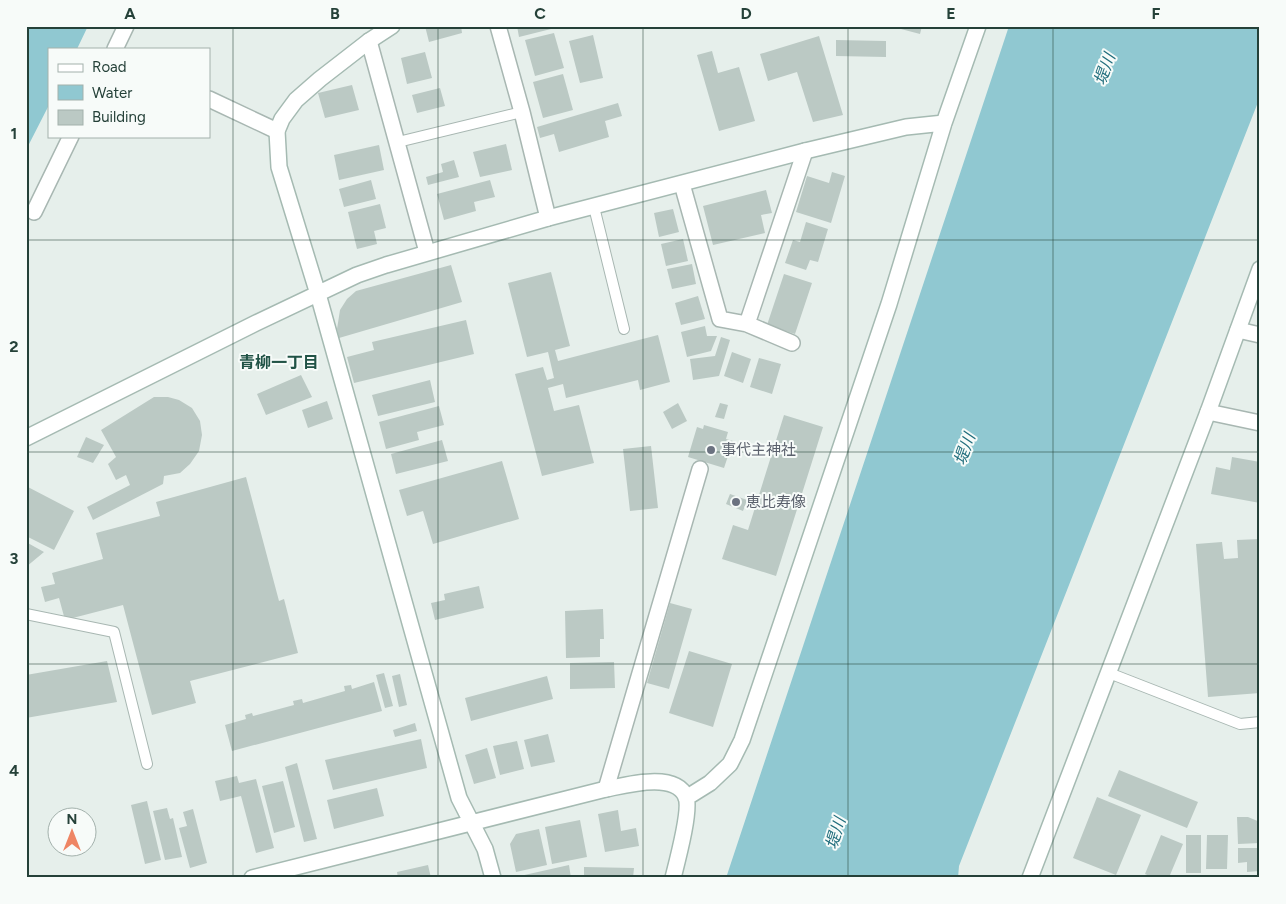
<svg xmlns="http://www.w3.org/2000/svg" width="1286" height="904" font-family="Figtree,'Noto Sans JP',sans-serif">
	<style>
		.water { fill: #90c8d1 }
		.building { fill: #bbc9c4 }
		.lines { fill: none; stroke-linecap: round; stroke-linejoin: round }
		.lane-casing { stroke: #a8b7b2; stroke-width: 12 }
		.street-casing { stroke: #a8b7b2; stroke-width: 18 }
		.secondary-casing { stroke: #a5bab2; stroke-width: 18 }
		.lane { stroke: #fff; stroke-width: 10 }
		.street { stroke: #fff; stroke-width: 15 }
		.secondary { stroke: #fff; stroke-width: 15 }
		.grid { fill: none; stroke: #254139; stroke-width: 1; stroke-opacity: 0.55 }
		.worship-dot { fill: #6b7280; stroke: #f7fbf9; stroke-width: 2 }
		.labels { text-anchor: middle; stroke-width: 4; stroke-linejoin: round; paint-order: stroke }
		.worship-label { font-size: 15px; fill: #5b616d; stroke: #f7fbf9; text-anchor: start }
		.water-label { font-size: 16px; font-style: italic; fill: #206d7c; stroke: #f7fbf9 }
		.neighbourhood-label { font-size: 16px; font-weight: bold; fill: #215346; stroke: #f7fbf9 }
		.neatline { fill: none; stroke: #254139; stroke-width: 2 }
		.grid-label { font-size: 16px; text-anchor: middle; font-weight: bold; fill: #254139 }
	</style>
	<rect width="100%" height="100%" fill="#e6efeb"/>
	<path class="water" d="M26,26H88L77,49H49V105L26,150Z
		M1009,26H1260V97L959,866L958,878H726Z"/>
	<path class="building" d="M425,26H461L462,33L429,42Z
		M517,26H550L551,29L519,37Z
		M866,26H888V29L866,28Z
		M902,26H922L920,34L901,29Z
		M554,33L564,68L535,76L525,40Z
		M593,35L603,78L580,83L569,41Z
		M819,36L843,115L813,122L797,72L768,81L760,54Z
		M836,40L886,41V57L836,56Z
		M712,51L718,73L739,67L755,121L719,131L697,55Z
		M425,52L432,78L407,84L401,58Z
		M563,74L573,110L543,118L533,82Z
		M352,85L359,110L325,118L318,93Z
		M440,88L445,106L417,113L412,95Z
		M618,103L622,116L605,121L609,137L559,152L554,134L540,138L537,127Z
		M506,144L512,170L480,177L473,152Z
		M379,145L384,170L339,180L334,155Z
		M454,160L459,177L428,185L426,177L443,172L441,164Z
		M832,172L845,176L831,223L796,212L807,176L829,183Z
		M371,180L376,199L344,207L339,189Z
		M490,180L495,197L474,202L476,211L444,220L437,194Z
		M766,190L772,213L761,215L765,233L713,245L703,206Z
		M380,204L386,228L374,231L377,244L357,249L348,212Z
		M673,209L679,232L659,237L654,213Z
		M806,222L828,229L818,262L810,260L806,270L785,263L793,240L800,242Z
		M683,239L688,261L666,266L661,244Z
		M692,264L696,284L672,289L667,269Z
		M451,265L462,302L339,338L337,329L340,310L347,299L356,291Z
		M551,272L570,346L555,350L558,361L658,335L670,382L640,390L638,380L566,398L563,384L548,388L554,411L579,405L594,463L542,476L515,374L543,367L547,380L554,378L548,352L527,357L508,283Z
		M784,274L812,283L795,334L767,325Z
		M698,296L705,319L681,325L675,303Z
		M466,320L474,354L354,383L347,357L374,350L372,342Z
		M705,326L707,336H717L711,351L687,357L681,332Z
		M721,337L730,340L719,376L693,380L690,359L715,356Z
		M732,352L751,359L743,383L724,376Z
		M759,358L781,364L772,394L750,387Z
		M301,375L312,397L266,415L257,394Z
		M430,380L435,402L378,416L372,395Z
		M154,397H168L179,400L192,408L200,421L202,435L199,451L190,464L180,473L164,476L163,484L93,520L87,507L130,485L126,475L116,480L108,464L116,457L101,430Z
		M327,401L333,419L308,428L302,410Z
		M678,403L687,421L672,429L663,412Z
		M720,403L728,405L724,419L715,417Z
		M439,406L444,425L417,432L419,440L386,449L379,422Z
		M784,415L823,427L776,576L722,559L733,525L748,530Z
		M704,425L728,432L726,439L733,441L724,468L688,457L697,427L703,429Z
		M86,437L104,445L93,463L77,457Z
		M442,440L448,461L396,474L391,454Z
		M651,446L658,508L630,511L623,449Z
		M1232,457L1260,462V503L1211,494L1216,467L1230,470Z
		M502,461L519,519L433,544L423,511L407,516L399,490Z
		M246,477L279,601L284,599L298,653L190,681L196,703L152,715L123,605L65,620L59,598L45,602L41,587L55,584L52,573L103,559L96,533L160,516L156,502Z
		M26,486L74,511L54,550L26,536Z
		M730,494L747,500L743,511L726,504Z
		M1260,539V693L1208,697L1196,544L1222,542L1224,559L1238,558L1237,540Z
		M26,542L44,552L26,567Z
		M479,586L484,608L435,620L431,603L445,600L444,594Z
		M670,603L692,609L669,689L647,683Z
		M603,609L604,639H600V657L566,658L565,611Z
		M689,651L732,664L713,727L669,713Z
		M107,661L117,702L26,718V675Z
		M614,662L615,688L570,689V663Z
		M384,673L393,706L385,708L376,675Z
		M400,674L407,705L399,707L392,676Z
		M547,676L553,699L471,721L465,698Z
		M374,682L382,711L232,751L225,725L246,719L245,715L252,713L253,716L294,705L293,701L302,699L303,703L345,691L344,686L351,685L352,689Z
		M415,723L417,731L395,737L393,730Z
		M548,734L555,762L531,767L524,740Z
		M421,739L427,768L333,790L325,760Z
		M517,741L524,769L500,775L493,746Z
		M487,748L496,778L474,784L465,755Z
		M297,763L317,839L304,842L285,767Z
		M1119,770L1198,802L1187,828L1108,796Z
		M237,776L239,783L256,779L274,848L256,853L241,796L220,801L215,781Z
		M283,781L295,827L274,833L262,786Z
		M377,788L384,816L334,829L327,800Z
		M1097,797L1141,815L1116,875L1073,858Z
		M147,801L161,860L145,864L131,805Z
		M167,808L170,819L173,818L182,857L165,860L153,811Z
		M193,809L207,863L190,868L179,828L187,826L183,812Z
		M618,810L621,831L636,828L639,846L605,852L598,814Z
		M1237,817H1248L1260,822V843L1238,844Z
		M580,820L587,857L552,864L545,827Z
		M539,829L547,865L516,872L510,844L516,834Z
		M1161,835L1183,844L1170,875L1154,878L1145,874Z
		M1186,835H1201V873H1186Z
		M1207,835H1228L1227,869H1206Z
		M1238,848H1260V871L1247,872V862L1238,863Z
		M428,865L431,878H398L397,872Z
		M569,865L571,878H520V876Z
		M584,867L634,868L633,878H584Z"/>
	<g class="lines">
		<g class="lane-casing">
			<path id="lane" d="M398,142L522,112
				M594,207L624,329
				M26,614L114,632L147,764
				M1109,673L1240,724L1260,722"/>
		</g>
		<g class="street-casing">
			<path id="street" d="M498,26L522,112L548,218
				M369,41L427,252
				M115,49L126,26
				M209,99L277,131
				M682,184L720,319L747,324L792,343
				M34,212L71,136
				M747,324L805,151
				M1238,330L1260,335
				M1208,412L1260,423
				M606,789L700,469"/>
		</g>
		<g class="secondary-casing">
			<path id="secondary" d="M392,26L369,41L320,79L296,100L282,119L277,131L279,167L318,294L459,798L485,849L493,878
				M26,438L256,323L357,275L386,265L548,218L805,151L906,127L944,123
				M686,798L710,783L730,764L742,740L889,304L944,123L978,26
				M252,878L606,789C626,785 676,771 686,797C691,810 677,862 673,878
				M1030,878L1208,412L1260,269"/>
		</g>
		<use href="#lane" class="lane"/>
		<use href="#street" class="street"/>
		<use href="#secondary" class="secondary"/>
	</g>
	<path class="grid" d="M233,26V878M438,26V878M643,26V878M848,26V878M1053,26V878M26,240H1260M26,452H1260M26,664H1260"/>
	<g class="worship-dot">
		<circle cx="711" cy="450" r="5"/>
		<circle cx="736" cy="502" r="5"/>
	</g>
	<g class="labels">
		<g class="worship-label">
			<text x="721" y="455">事代主神社</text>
			<text x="746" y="507">恵比寿像</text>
		</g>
		<g class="water-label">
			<text transform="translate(1104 69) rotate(-70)" y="6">堤川</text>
			<text transform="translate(964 449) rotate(-70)" y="6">堤川</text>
			<text transform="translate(835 833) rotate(-73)" y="6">堤川</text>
		</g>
		<g class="neighbourhood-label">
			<text x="279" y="368">青柳一丁目</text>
		</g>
	</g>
	<rect width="1286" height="904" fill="none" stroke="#f7fbf9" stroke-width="55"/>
	<rect x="48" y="48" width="162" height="90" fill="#f7fbf9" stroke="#a3b1ac"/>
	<rect x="58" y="64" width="25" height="8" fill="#ffffff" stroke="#a3b1ac"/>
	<text x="92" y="72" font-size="15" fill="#254139">Road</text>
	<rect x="58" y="85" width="25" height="15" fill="#90c8d1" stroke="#a3b1ac"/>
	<text x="92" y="98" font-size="15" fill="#254139">Water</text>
	<rect x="58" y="110" width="25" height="15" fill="#bbc9c4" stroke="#a3b1ac"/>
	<text x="92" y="122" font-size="15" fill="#254139">Building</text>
	<g transform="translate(72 832)"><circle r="24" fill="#f7fbf9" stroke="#a3b1ac"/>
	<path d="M0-4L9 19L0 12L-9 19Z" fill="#ee8564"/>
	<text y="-8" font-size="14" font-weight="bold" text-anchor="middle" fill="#254139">N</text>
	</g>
	<rect x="28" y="28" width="1230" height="848" class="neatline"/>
	<g class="grid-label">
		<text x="130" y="19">A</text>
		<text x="335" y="19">B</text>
		<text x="540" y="19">C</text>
		<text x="746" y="19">D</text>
		<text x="951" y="19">E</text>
		<text x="1156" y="19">F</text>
		<text x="14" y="139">1</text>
		<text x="14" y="352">2</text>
		<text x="14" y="564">3</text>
		<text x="14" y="776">4</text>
	</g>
</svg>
